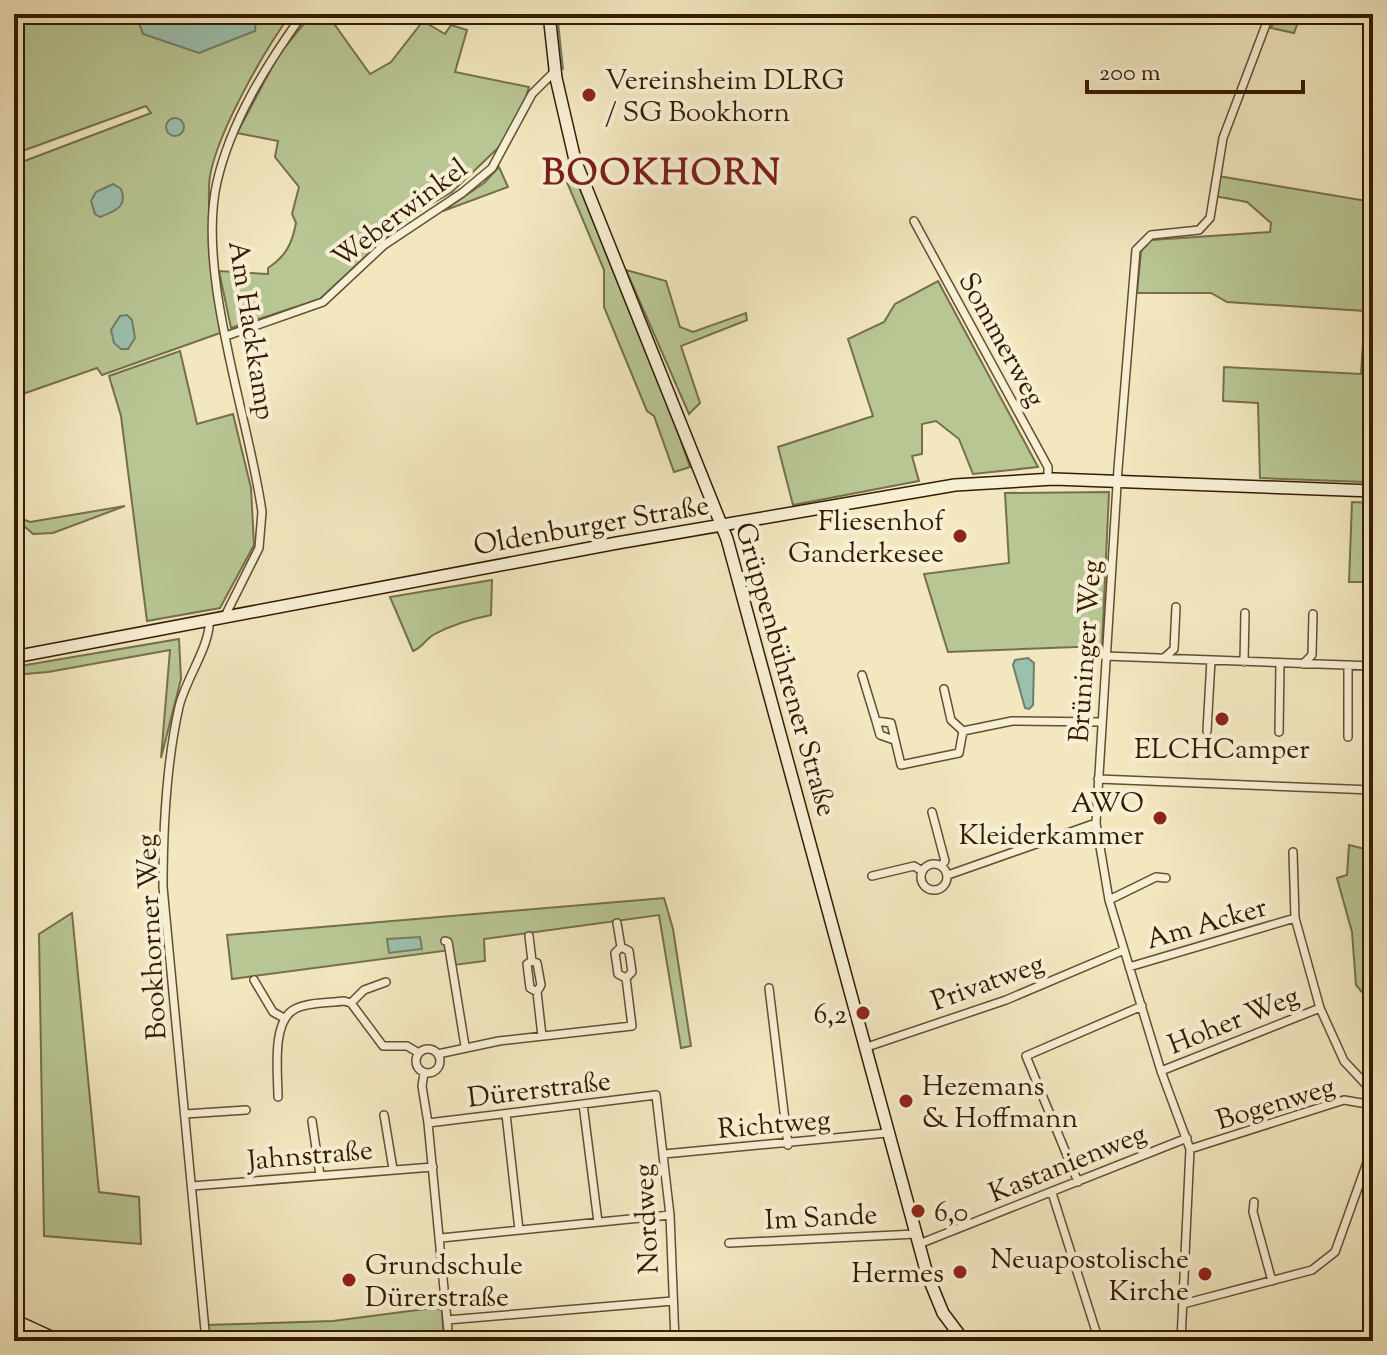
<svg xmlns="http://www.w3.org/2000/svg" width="1387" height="1355" font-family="'Sorts Mill Goudy',serif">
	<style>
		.green { fill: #b8c694; stroke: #76704a; stroke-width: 2 }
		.water { fill: #9cc0ae; stroke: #737e68; stroke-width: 2 }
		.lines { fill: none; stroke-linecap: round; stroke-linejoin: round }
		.stream { stroke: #737e68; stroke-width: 2 }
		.street-casing { stroke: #644e30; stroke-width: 10 }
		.secondary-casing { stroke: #351b00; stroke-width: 14 }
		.street { stroke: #f7efd5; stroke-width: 7 }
		.secondary { stroke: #f7efd5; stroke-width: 11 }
		.poi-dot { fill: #8f2418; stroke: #f7efd5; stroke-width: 3 }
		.labels { text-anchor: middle; stroke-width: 8; stroke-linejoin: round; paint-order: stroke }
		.poi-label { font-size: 28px; fill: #351b00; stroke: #f7efd5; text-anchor: end }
		.street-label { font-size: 28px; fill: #351b00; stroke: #f7efd5 }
		.district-label { font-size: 36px; font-weight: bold; letter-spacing: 2px; fill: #7a1f14; stroke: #f7efd5 }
	</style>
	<rect width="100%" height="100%" fill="#f2e7bf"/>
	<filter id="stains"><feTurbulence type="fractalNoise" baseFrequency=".0025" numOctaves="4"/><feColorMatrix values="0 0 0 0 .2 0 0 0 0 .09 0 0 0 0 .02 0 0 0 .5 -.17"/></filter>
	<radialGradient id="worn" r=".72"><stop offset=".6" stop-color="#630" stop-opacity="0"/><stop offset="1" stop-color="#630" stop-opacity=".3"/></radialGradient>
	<path class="green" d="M14,14H136L143,34L255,31L256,14H291C265,49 210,144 209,186C208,233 214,285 220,333L102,375L97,368L14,397V165L151,113L146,106L14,154Z
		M312,14H327L370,74L391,62L423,21L445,34L451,25L467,30L455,72L529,87L523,107L500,146L452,192L407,218L320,299L231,328L219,271L268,274V268C286,256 292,244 296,223L292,214L299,187L275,157L278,141L237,133L279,54Z
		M1277,14H1301L1294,33L1271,28Z
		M570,164L677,430L690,467L674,472L654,416L647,411L604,307V270L561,168Z
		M499,167L508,187L443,211L484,183Z
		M1218,176L1373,202V372L1365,482L1260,478L1258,403L1223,401L1224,367L1361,374L1365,311L1227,302L1211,293H1137L1141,251L1151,240L1270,232L1271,223L1247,202L1214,196Z
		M626,270L666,281L680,327L693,332L746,313L747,320L681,346L700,403L689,414Z
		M938,281L1038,467L973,474L959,439L936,421L922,424V454L912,456L919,481L793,505L778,447L873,416L848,339L884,322L895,304Z
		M180,351L197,424L233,414L251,488L254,545L220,608L147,621L121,416L109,376Z
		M1109,492L1102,646L948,652L924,574L1009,563L1005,493Z
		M1352,502L1373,503V582H1349Z
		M125,506L53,533L33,534L22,524L14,526V516L30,522Z
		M492,580L491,615C471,619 451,625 433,635C425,640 423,647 413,651L390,597Z
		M179,639L181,679L161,758L170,650L48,672L14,675V667Z
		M1349,845L1373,851V1005L1356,985L1352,932L1337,878L1347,875Z
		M664,898L673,929L691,1046L681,1048L659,915L484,939L485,961L454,965L450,950L232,979L227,935Z
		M72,913L99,1192L139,1197L141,1244L44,1236L39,934Z
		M433,1308L442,1310L444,1341H208L206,1325L333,1321Z"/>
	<path class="water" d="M136,14H256L255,31L199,53L143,34Z
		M166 127a9 9 0 1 1 18 0a9 9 0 1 1-18 0Z
		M113,184L121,189C128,207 115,211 100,217L95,214L91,201L96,192Z
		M127,315L132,320L135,338L128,349H121L114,343L111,330L120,316Z
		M1028,658L1034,663L1033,705L1029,709L1025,708L1013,665L1015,660Z
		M420,937L422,949L389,953L387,939Z"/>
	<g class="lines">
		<path class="stream" d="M558,22L563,69"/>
		<g class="street-casing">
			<path id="street" d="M914,221L1048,467V479
				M226,336L323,302L384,245L462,193L492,168L532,94L555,71
				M225,616L259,548L262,512C249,418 196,273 217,182C231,121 267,64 303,14
				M1105,656L1373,666
				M1164,658L1174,649L1176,607
				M1244,662L1245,613
				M1303,664L1312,655L1313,614
				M1348,665V737
				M862,675L876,721L891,723L901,765L959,753L963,731L1012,721L1101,722
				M944,689L951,720L963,731
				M876,721L880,735L894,740
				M1207,731L1211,660
				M1279,732L1280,663
				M1098,779L1373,790
				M932,812L945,861L941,866
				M1293,852L1295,918L1320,1008L1344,1061L1373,1092
				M921 877a13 13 0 1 1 26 0a13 13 0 1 1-26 0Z
				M948,875L1096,823
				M872,876L914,866L922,871
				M1109,900L1156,877L1166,878
				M529,936L532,961L537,963L541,985L537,992L542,1036
				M445,941L448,942L465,1046
				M621,947L615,953L618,974L626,978
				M532,961L527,964L530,988L537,992
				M1129,967L1295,918
				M254,980L273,1012L284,1018
				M769,988L788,1145
				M351,1003L364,990L386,982
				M864,1048L1006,1000L1124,950
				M416 1061a12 12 0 1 1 24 0a12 12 0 1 1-24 0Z
				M438,1054L499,1041L632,1026L626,978L632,972L629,951L621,947L617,923
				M1161,1071L1320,1008
				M424,1073L422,1086L428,1123
				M278,1097C278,1074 271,1021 295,1009C307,1002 330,1003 344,1001L351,1003L383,1046H407L419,1053
				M583,1104L598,1222
				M185,1114L246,1110
				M506,1114L519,1230
				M384,1115L393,1169
				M312,1121L320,1175
				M1190,1149L1344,1100L1373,1105
				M664,1154L887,1133
				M1078,1182L1026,1056L1142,1006
				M192,1186L433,1167
				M1052,1193L1099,1341
				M1254,1202L1253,1212L1272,1281
				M441,1238L670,1215
				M729,1243L916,1234
				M919,1244L1187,1138
				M1183,1304L1312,1270L1335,1252L1373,1146
				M447,1320L673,1301
				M206,1341L163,887C163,827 166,765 179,707C185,680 212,643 209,619
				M449,1341L428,1123L656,1095L670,1215L675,1341
				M941,1341L960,1336
				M1181,1341L1190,1149L1161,1071L1109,900L1096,823L1118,469L1136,250L1151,235L1199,230L1210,218L1223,138L1270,14"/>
		</g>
		<g class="secondary-casing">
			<path id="secondary" d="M549,14L556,78L575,160L727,539L927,1274L943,1313L964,1341
				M14,657L617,543L955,485L1054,479L1373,491
				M14,1320L60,1341"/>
		</g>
		<use href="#street" class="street"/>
		<use href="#secondary" class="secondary"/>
	</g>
	<g class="poi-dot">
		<circle cx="589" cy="95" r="8"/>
		<circle cx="960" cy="536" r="8"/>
		<circle cx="1222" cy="719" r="8"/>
		<circle cx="1160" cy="818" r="8"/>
		<circle cx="863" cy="1013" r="8"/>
		<circle cx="906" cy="1101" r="8"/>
		<circle cx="918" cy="1211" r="8"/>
		<circle cx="960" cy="1272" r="8"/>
		<circle cx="1205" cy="1274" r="8"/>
		<circle cx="349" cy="1280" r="8"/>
	</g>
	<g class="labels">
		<g class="poi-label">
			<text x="605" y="89" text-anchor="start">Vereinsheim DLRG<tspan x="605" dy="32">/ SG Bookhorn</tspan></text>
			<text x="944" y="530">Fliesenhof<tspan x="944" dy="32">Ganderkesee</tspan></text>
			<text x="1222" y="758" text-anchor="middle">ELCHCamper</text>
			<text x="1144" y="812">AWO<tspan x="1144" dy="32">Kleiderkammer</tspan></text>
			<text x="847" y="1023">6,2</text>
			<text x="922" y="1095" text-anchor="start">Hezemans<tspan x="922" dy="32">&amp; Hoffmann</tspan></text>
			<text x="934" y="1221" text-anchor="start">6,0</text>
			<text x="1189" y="1268">Neuapostolische<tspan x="1189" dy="32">Kirche</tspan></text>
			<text x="365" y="1274" text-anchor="start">Grundschule<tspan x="365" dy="32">Dürerstraße</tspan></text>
			<text x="944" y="1282">Hermes</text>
		</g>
		<g class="street-label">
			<text transform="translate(399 212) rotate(-37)" y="10">Weberwinkel</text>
			<text transform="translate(253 330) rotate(81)" y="10">Am Hackkamp</text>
			<text transform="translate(1003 339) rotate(61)" y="10">Sommerweg</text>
			<text transform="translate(591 524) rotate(-10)" y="10">Oldenburger Straße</text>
			<text transform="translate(1084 651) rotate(-86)" y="10">Brüninger Weg</text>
			<text transform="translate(787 669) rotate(74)" y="10">Grüppenbührener Straße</text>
			<text transform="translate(1206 922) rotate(-16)" y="10">Am Acker</text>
			<text transform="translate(150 937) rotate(-93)" y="10">Bookhorner Weg</text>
			<text transform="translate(987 981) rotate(-20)" y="10">Privatweg</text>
			<text transform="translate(1233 1019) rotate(-22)" y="10">Hoher Weg</text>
			<text transform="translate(539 1088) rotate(-7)" y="10">Dürerstraße</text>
			<text transform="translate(1275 1102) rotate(-17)" y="10">Bogenweg</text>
			<text transform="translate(774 1123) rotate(-5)" y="10">Richtweg</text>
			<text transform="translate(310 1154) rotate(-5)" y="10">Jahnstraße</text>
			<text transform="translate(1067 1162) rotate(-22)" y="10">Kastanienweg</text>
			<text transform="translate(821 1216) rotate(-3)" y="10">Im Sande</text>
			<text transform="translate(645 1219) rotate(-93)" y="10">Nordweg</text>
		</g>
		<g class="district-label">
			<text x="662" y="184">BOOKHORN</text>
		</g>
	</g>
	<rect width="1387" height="1355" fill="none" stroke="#f2e7bf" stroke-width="48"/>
	<rect x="16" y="16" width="1355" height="1323" fill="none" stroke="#351b00" stroke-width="4"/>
	<rect x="24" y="24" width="1339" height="1307" fill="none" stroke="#351b00" stroke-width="2"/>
	<path d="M1087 80v12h216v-12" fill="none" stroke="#351b00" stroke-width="4"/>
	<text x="1099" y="80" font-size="24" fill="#351b00" stroke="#f7efd5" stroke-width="6" paint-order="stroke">200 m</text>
	<rect width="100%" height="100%" filter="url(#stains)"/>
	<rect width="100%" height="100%" fill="url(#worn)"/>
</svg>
